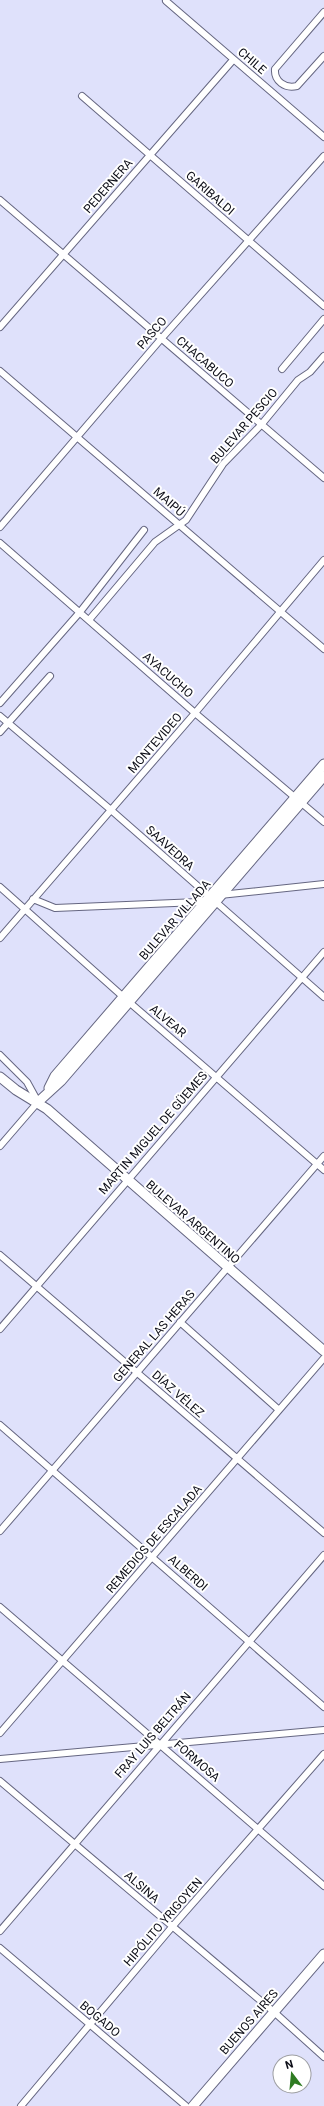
<svg xmlns="http://www.w3.org/2000/svg" width="324" height="2106" font-family="Roboto,sans-serif">
	<style>
		.lines { fill: none; stroke-linecap: round; stroke-linejoin: round }
		.street-casing { stroke: #656681; stroke-width: 8 }
		.secondary-casing { stroke: #656681; stroke-width: 11 }
		.street { stroke: #fff; stroke-width: 6 }
		.secondary { stroke: #fff; stroke-width: 9 }
		.labels { text-anchor: middle; stroke-width: 4; stroke-linejoin: round; paint-order: stroke }
		.street-label { font-size: 12px; fill: #0b0c16; stroke: #fff }
	</style>
	<rect width="100%" height="100%" fill="#dfe1fb"/>
	<g class="lines">
		<g class="street-casing">
			<path id="street" d="M166,1L324,137
				M324,12L275,69C274,81 285,89 297,86L324,56
				M82,96L324,306
				M0,200L324,478
				M0,327L233,60
				M282,369L324,319
				M0,371L324,649
				M0,527L161,339L324,156
				M0,543L195,713L324,822
				M89,620L155,542L186,520L223,464L261,425L298,380L310,372L324,356
				M0,703L80,612L144,530
				M0,716L111,810L324,997
				M0,732L50,676
				M0,887L129,1002L324,1170
				M220,895L324,884
				M33,899L55,908L198,902L206,900
				M0,938L195,713L324,560
				M0,1055L27,1082L38,1102L0,1146
				M0,1255L324,1533
				M180,1322L279,1410
				M0,1329L324,952
				M0,1425L324,1707
				M0,1531L324,1156
				M0,1607L324,1886
				M0,1733L324,1358
				M0,1759L324,1730
				M0,1781L274,2012L324,2057
				M0,1931L324,1555
				M0,1948L186,2106
				M21,2106L172,1927L324,1754"/>
		</g>
		<g class="secondary-casing">
			<path id="secondary" d="M0,1077L16,1090L47,1109L324,1351
				M49,1088L55,1076L324,764
				M38,1102L61,1081L324,776
				M193,2106L324,1954"/>
		</g>
		<use href="#street" class="street"/>
		<use href="#secondary" class="secondary"/>
	</g>
	<g class="labels">
		<g class="street-label">
			<text transform="translate(252 61) rotate(41)" y="4">CHILE</text>
			<text transform="translate(108 186) rotate(-49)" y="4">PEDERNERA</text>
			<text transform="translate(210 193) rotate(41)" y="4">GARIBALDI</text>
			<text transform="translate(152 333) rotate(-49)" y="4">PASCO</text>
			<text transform="translate(205 362) rotate(41)" y="4">CHACABUCO</text>
			<text transform="translate(244 426) rotate(-49)" y="4">BULEVAR PESCIO</text>
			<text transform="translate(169 502) rotate(41)" y="4">MAIPÚ</text>
			<text transform="translate(168 675) rotate(41)" y="4">AYACUCHO</text>
			<text transform="translate(155 743) rotate(-49)" y="4">MONTEVIDEO</text>
			<text transform="translate(170 848) rotate(42)" y="4">SAAVEDRA</text>
			<text transform="translate(175 920) rotate(-49)" y="4">BULEVAR VILLADA</text>
			<text transform="translate(168 1021) rotate(40)" y="4">ALVEAR</text>
			<text transform="translate(153 1133) rotate(-49)" y="4">MARTIN MIGUEL DE GÜEMES</text>
			<text transform="translate(193 1222) rotate(41)" y="4">BULEVAR ARGENTINO</text>
			<text transform="translate(154 1336) rotate(-49)" y="4">GENERAL LAS HERAS</text>
			<text transform="translate(178 1394) rotate(41)" y="4">DÍAZ VÉLEZ</text>
			<text transform="translate(154 1539) rotate(-49)" y="4">REMEDIOS DE ESCALADA</text>
			<text transform="translate(188 1573) rotate(41)" y="4">ALBERDI</text>
			<text transform="translate(153 1735) rotate(-49)" y="4">FRAY LUIS BELTRÁN</text>
			<text transform="translate(197 1761) rotate(41)" y="4">FORMOSA</text>
			<text transform="translate(142 1887) rotate(41)" y="4">ALSINA</text>
			<text transform="translate(163 1922) rotate(-49)" y="4">HIPÓLITO YRIGOYEN</text>
			<text transform="translate(100 2019) rotate(40)" y="4">BOGADO</text>
			<text transform="translate(249 2022) rotate(-49)" y="4">BUENOS AIRES</text>
		</g>
	</g>
	<g transform="translate(292 2074) rotate(344)"><circle r="19" fill="#ffffff" stroke="#9d9ea2"/>
	<path d="M0-3L7 15L0 10L-7 15Z" fill="#2e7b22"/>
	<text y="-6" font-size="11" font-weight="bold" text-anchor="middle" fill="#0b0c16">N</text>
	</g>
</svg>
